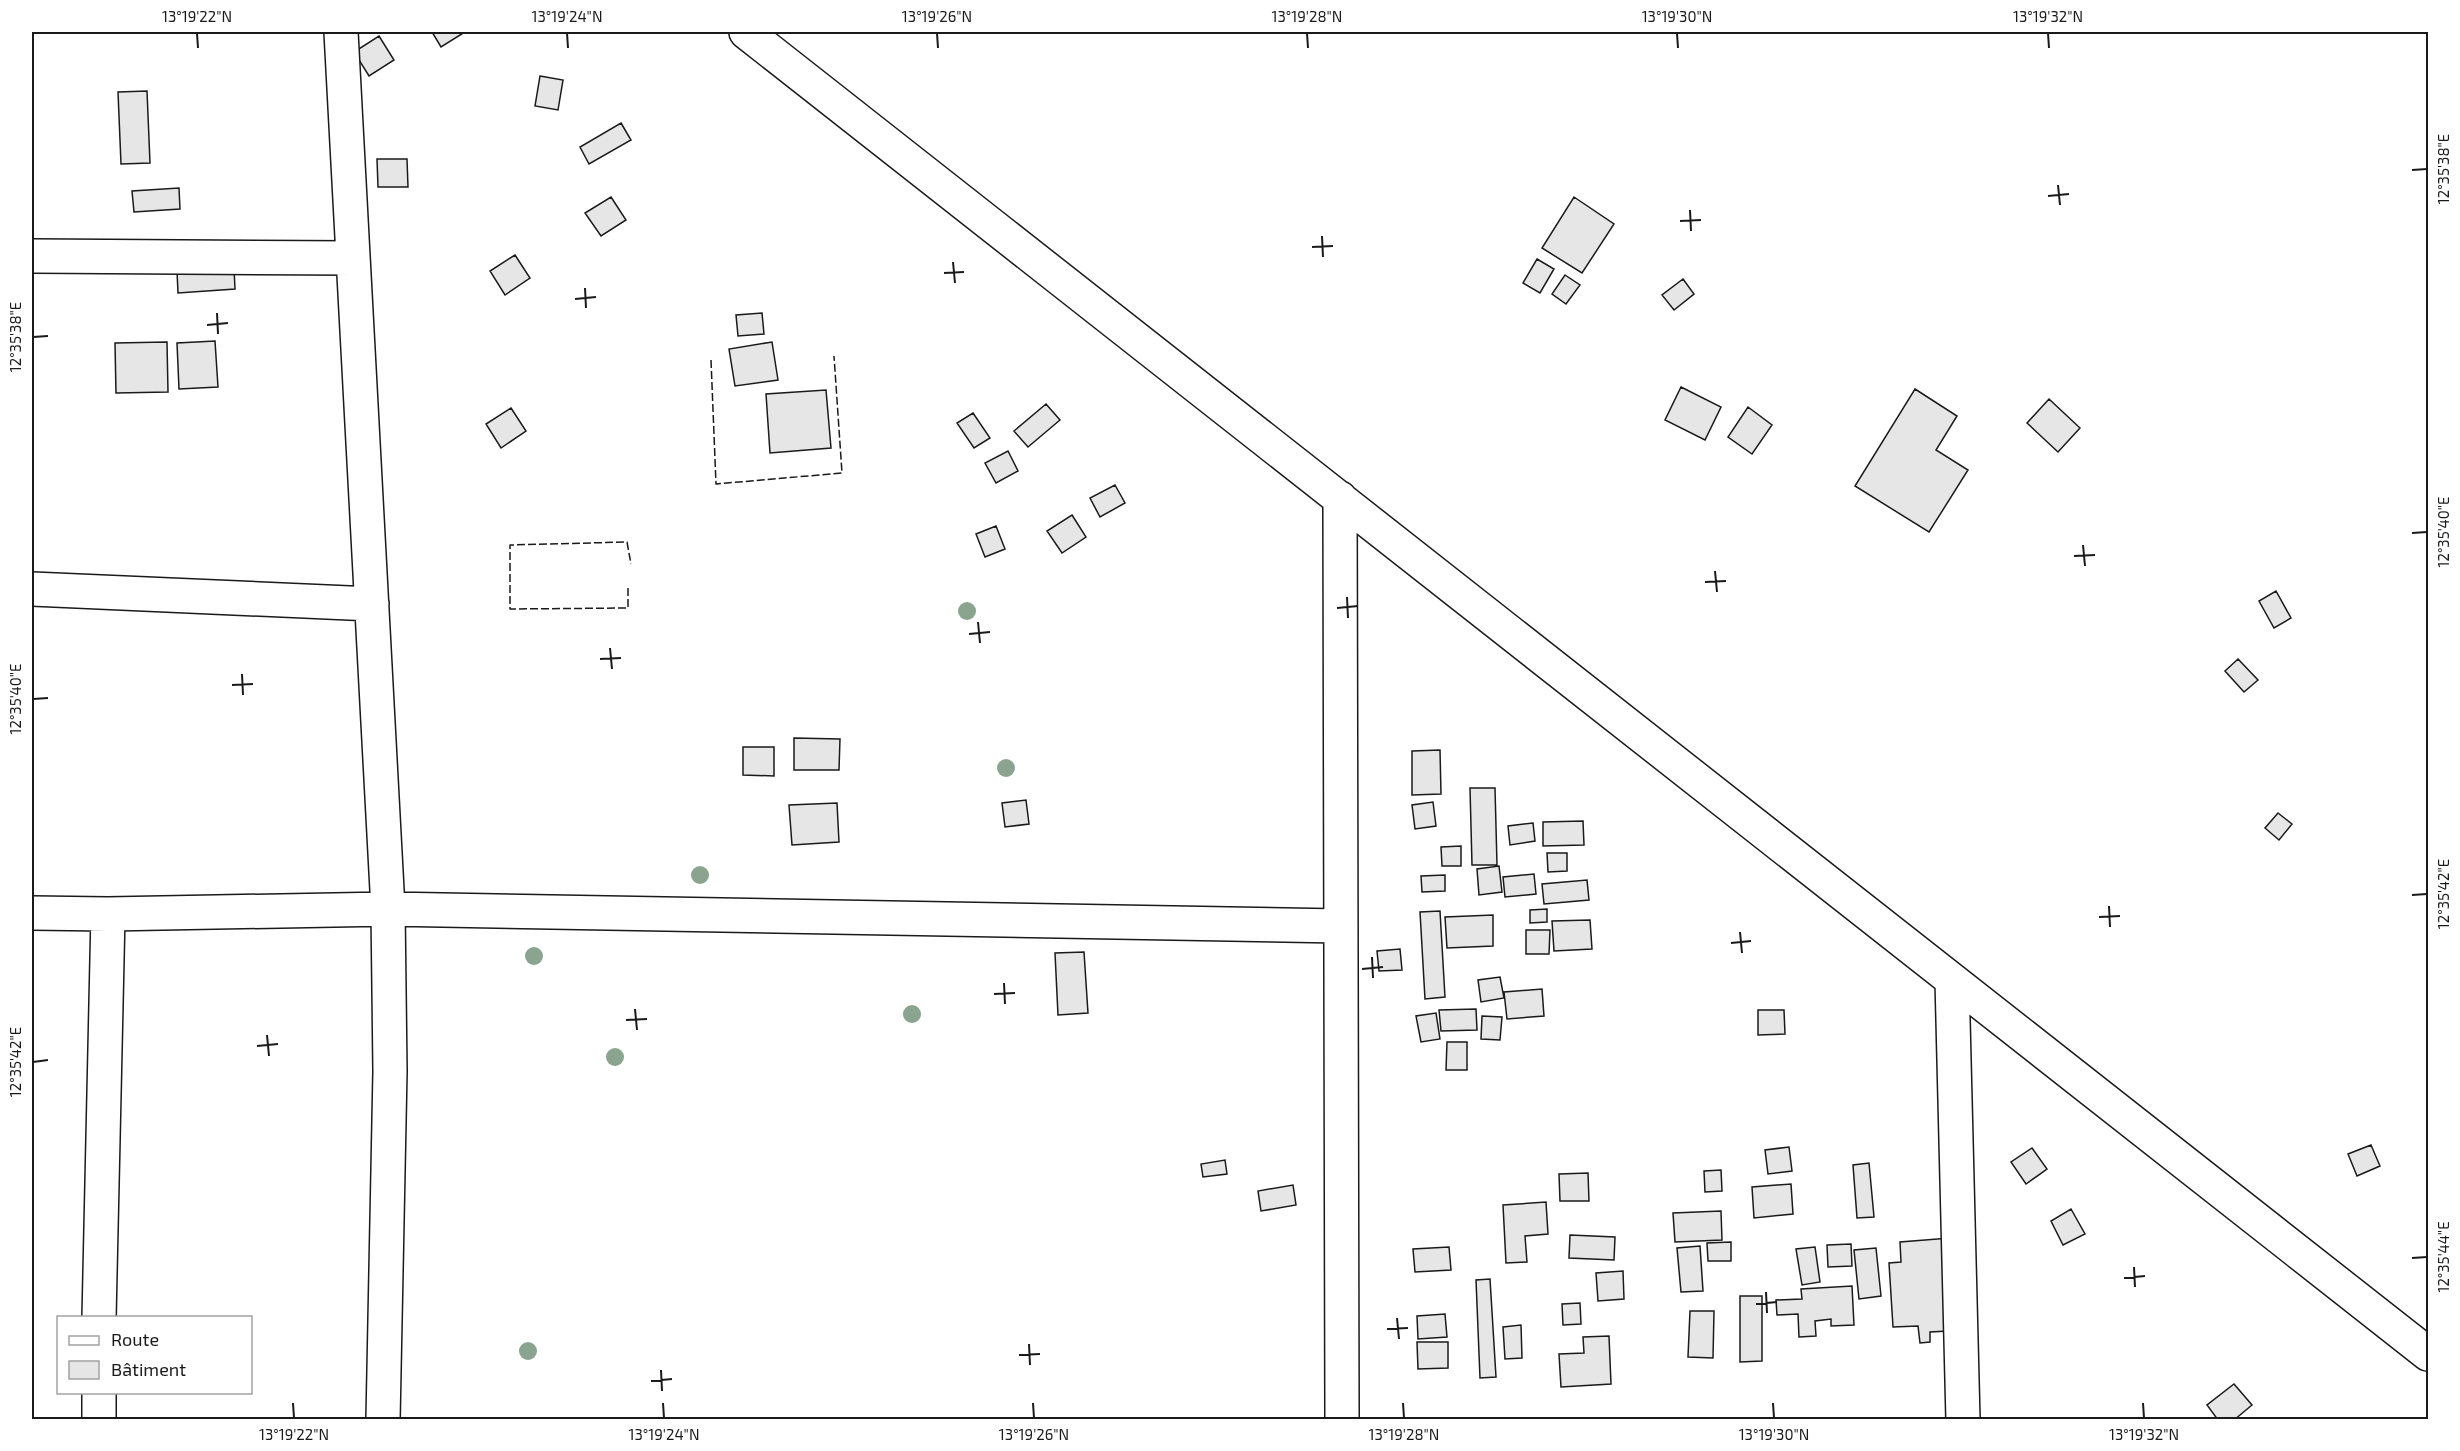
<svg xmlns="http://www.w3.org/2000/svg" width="2460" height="1451" font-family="'Exo 2',sans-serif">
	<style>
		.building { fill: #e6e6e6; stroke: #1a1a1a; stroke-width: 1.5 }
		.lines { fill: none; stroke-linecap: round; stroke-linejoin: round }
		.minor-casing { stroke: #1a1a1a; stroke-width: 36 }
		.minor { stroke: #fff; stroke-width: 33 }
		.fence { stroke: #1a1a1a; stroke-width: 1.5; stroke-dasharray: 8 3; stroke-linecap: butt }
		.tree { fill: #8aa48f }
		.ticks { fill: none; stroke: #1a1a1a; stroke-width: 2 }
		.neatline { fill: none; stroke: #1a1a1a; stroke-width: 2 }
		.ticks-label { font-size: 15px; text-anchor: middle; fill: #1a1a1a }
	</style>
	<rect width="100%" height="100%" fill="#fff"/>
	<path class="building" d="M432,32H465L441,47Z
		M379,36L394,60L369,76L354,52Z
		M540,76L563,80L558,110L535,106Z
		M147,91L150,163L121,164L118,92Z
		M621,123L631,140L589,164L580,147Z
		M377,159H407L408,187H378Z
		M179,188L180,209L134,212L132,191Z
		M611,197L626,220L601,236L585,213Z
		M1574,197L1614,224L1582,273L1542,248Z
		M515,255L530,278L505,295L490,271Z
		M1537,259L1554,269L1540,293L1523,283Z
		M234,268L235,289L178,293L177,271Z
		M1565,275L1580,285L1566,304L1552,294Z
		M1683,279L1694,294L1674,310L1662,295Z
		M762,313L764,334L738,336L736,315Z
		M215,341L218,387L179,389L177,343Z
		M167,342L168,392L116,393L115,343Z
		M772,342L778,380L735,386L729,349Z
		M1681,387L1721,407L1705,440L1665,420Z
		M1915,389L1957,416L1936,450L1968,470L1929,532L1855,486Z
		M826,390L831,448L770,453L766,394Z
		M2049,399L2080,428L2058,452L2027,423Z
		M1046,404L1060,420L1028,447L1014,431Z
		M1748,407L1772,425L1752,454L1728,437Z
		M511,408L526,431L501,448L486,424Z
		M973,413L990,438L974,448L957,423Z
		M1008,451L1018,471L996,483L985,463Z
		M1115,485L1125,503L1100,517L1090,498Z
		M1072,515L1086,537L1062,553L1047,531Z
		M996,526L1005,549L985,557L976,534Z
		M2276,591L2291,618L2274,628L2259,601Z
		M2238,659L2258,680L2244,692L2225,671Z
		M794,738L840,739L839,770H794Z
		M743,747H774V776L743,775Z
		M1440,750L1441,794L1412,795V751Z
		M1470,788H1495L1497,865H1472Z
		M1026,800L1029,824L1005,827L1002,803Z
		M1433,802L1436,826L1415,829L1412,805Z
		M837,803L839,842L792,845L789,805Z
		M2278,813L2292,824L2279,840L2265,828Z
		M1583,821L1584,845L1543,846V822Z
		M1533,823L1535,841L1510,845L1508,826Z
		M1461,846V866H1442L1441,847Z
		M1547,853H1567V871L1548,872Z
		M1499,866L1502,892L1479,895L1477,869Z
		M1534,874L1536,894L1505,897L1503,877Z
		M1445,875V891L1422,892L1421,876Z
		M1587,880L1589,900L1544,904L1542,884Z
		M1547,909V922L1530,923V910Z
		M1440,911L1445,997L1425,999L1420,912Z
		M1493,915V946L1447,948L1445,917Z
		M1590,920L1592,949L1554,951L1552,921Z
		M1526,930H1550L1549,954H1526Z
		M1400,949L1402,970L1379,971L1377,951Z
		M1084,952L1088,1013L1058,1015L1055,953Z
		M1500,977L1504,998L1481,1002L1478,980Z
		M1542,989L1544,1016L1507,1019L1504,992Z
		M1476,1009L1477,1030L1441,1031L1439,1010Z
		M1758,1010H1784L1785,1034L1758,1035Z
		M1436,1013L1440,1039L1421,1042L1416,1016Z
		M1482,1016L1502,1017L1500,1040L1481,1039Z
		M1447,1042H1467V1070H1446Z
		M2371,1145L2380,1166L2357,1176L2348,1154Z
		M1789,1147L1792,1171L1768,1174L1765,1150Z
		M2032,1148L2047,1169L2026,1184L2011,1162Z
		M1225,1160L1227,1174L1203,1177L1201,1164Z
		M1869,1163L1874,1217L1857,1218L1853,1165Z
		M1721,1170L1722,1191L1705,1192L1704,1171Z
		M1588,1173L1589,1201H1560L1559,1174Z
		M1791,1184L1793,1214L1754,1218L1752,1187Z
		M1293,1185L1296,1205L1261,1211L1258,1191Z
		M1546,1202L1548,1234L1525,1236L1527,1262L1506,1263L1503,1205Z
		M2071,1209L2085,1234L2063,1245L2051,1221Z
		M1721,1211L1722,1240L1675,1242L1673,1213Z
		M1570,1235L1615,1237L1614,1260L1569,1258Z
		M1950,1238L1948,1331L1930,1332V1342L1920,1343L1918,1326L1893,1327L1889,1263L1901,1262L1900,1242Z
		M1731,1242V1261H1708L1707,1243Z
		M1851,1244L1852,1266L1828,1267L1827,1245Z
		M1700,1246L1703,1291L1681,1292L1677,1248Z
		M1449,1247L1451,1270L1415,1272L1413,1249Z
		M1815,1247L1820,1282L1802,1285L1796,1249Z
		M1876,1248L1881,1296L1859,1299L1854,1250Z
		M1623,1271L1624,1299L1598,1301L1596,1273Z
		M1490,1279L1496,1377L1480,1378L1476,1280Z
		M1852,1286L1854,1325L1831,1326V1319L1815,1321L1816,1336L1799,1337L1798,1314L1777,1315L1776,1300L1802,1299L1801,1289Z
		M1740,1296H1762V1361L1740,1362Z
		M1580,1303L1581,1324L1563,1325L1562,1304Z
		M1690,1311H1714L1713,1358L1688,1357Z
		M1445,1314L1447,1337L1418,1339L1417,1316Z
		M1521,1325L1522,1358L1505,1359L1503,1327Z
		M1609,1336L1611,1384L1561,1387L1559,1354L1584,1353L1583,1337Z
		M1417,1342H1448V1368L1418,1369Z
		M2234,1384L2252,1405L2234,1420H2218L2207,1405Z"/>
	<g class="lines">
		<g class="minor-casing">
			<path id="minor" d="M341,32L388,909L1341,926
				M746,32L2428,1354
				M32,256L353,258
				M1340,498L1342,1420
				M32,589L372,604
				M32,913L108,914L388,909L390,1071L383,1420
				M1952,980L1963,1420
				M99,1318L108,914
				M99,1420V1392"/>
		</g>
		<use href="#minor" class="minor"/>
		<path class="fence" d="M711,360L716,484L842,473L834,356
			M628,588V608L510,609V545L627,542L631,564"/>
	</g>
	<g class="tree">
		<circle cx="967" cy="611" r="9"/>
		<circle cx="1006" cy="768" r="9"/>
		<circle cx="700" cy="875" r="9"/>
		<circle cx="534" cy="956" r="9"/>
		<circle cx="912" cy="1014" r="9"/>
		<circle cx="615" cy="1057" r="9"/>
		<circle cx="528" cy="1351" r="9"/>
	</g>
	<path class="ticks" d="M197,33L198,48M567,33L568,48M937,33L938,48M1307,33L1308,48M1677,33L1678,48M2048,33L2049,48M2412,170L2427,169M2058,185L2060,205M2048,196L2069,194M1690,210L1691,231M1680,221L1701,220M1322,236L1323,257M1312,247L1333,246M953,262L955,283M944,273L964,272M585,288L586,308M575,299L596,297M217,313L218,334M207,325L228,323M33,337L48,336M2412,533L2427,532M2083,545L2085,566M2074,556L2095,555M1715,571L1717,592M1705,582L1726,581M1347,597L1348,618M1337,608L1358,606M978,622L980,643M969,634L990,632M610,648L612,669M600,659L621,658M242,674L243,695M232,685L253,684M33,699L48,698M2412,895L2427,894M2109,906L2110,927M2099,917L2120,916M1740,932L1742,953M1731,943L1751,941M1372,957L1373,978M1362,969L1383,967M1004,983L1005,1004M994,994L1015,993M635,1009L637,1030M626,1020L647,1019M267,1035L269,1056M257,1046L278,1044M33,1062L48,1060M2412,1258L2427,1257M2134,1267L2135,1287M2124,1278L2145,1276M1766,1292L1767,1313M1756,1304L1777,1302M1397,1318L1399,1339M1387,1329L1408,1328M1029,1344L1030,1365M1019,1355L1040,1354M661,1370L662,1391M651,1381L672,1379M293,1403L294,1418M663,1403L664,1418M1033,1403L1034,1418M1403,1403L1404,1418M1773,1403L1774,1418M2143,1403L2144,1418"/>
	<rect width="2460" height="1451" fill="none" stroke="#ffffff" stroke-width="66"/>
	<rect x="57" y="1316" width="195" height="78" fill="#ffffff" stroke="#a3a3a3" stroke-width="1.5"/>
	<rect x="69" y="1336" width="30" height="9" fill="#ffffff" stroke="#a3a3a3" stroke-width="1.5"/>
	<text x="111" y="1346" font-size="18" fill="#1a1a1a">Route</text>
	<rect x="69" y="1361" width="30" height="18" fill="#e6e6e6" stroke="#a3a3a3" stroke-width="1.5"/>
	<text x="111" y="1376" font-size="18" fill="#1a1a1a">Bâtiment</text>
	<rect x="33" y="33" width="2394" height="1385" class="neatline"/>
	<g class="ticks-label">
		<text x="197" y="22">13°19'22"N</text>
		<text x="567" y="22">13°19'24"N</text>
		<text x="937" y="22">13°19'26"N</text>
		<text x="1307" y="22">13°19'28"N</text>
		<text x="1677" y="22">13°19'30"N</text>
		<text x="2048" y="22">13°19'32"N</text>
		<text transform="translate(2444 169) rotate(-90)" y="5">12°35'38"E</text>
		<text transform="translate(16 337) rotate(-90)" y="5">12°35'38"E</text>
		<text transform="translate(2444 532) rotate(-90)" y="5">12°35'40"E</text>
		<text transform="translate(16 699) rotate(-90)" y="5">12°35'40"E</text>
		<text transform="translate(2444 894) rotate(-90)" y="5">12°35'42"E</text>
		<text transform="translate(16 1062) rotate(-90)" y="5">12°35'42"E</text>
		<text transform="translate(2444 1257) rotate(-90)" y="5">12°35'44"E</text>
		<text x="294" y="1440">13°19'22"N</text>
		<text x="664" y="1440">13°19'24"N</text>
		<text x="1034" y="1440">13°19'26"N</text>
		<text x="1404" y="1440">13°19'28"N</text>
		<text x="1774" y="1440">13°19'30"N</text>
		<text x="2144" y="1440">13°19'32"N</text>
	</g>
</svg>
